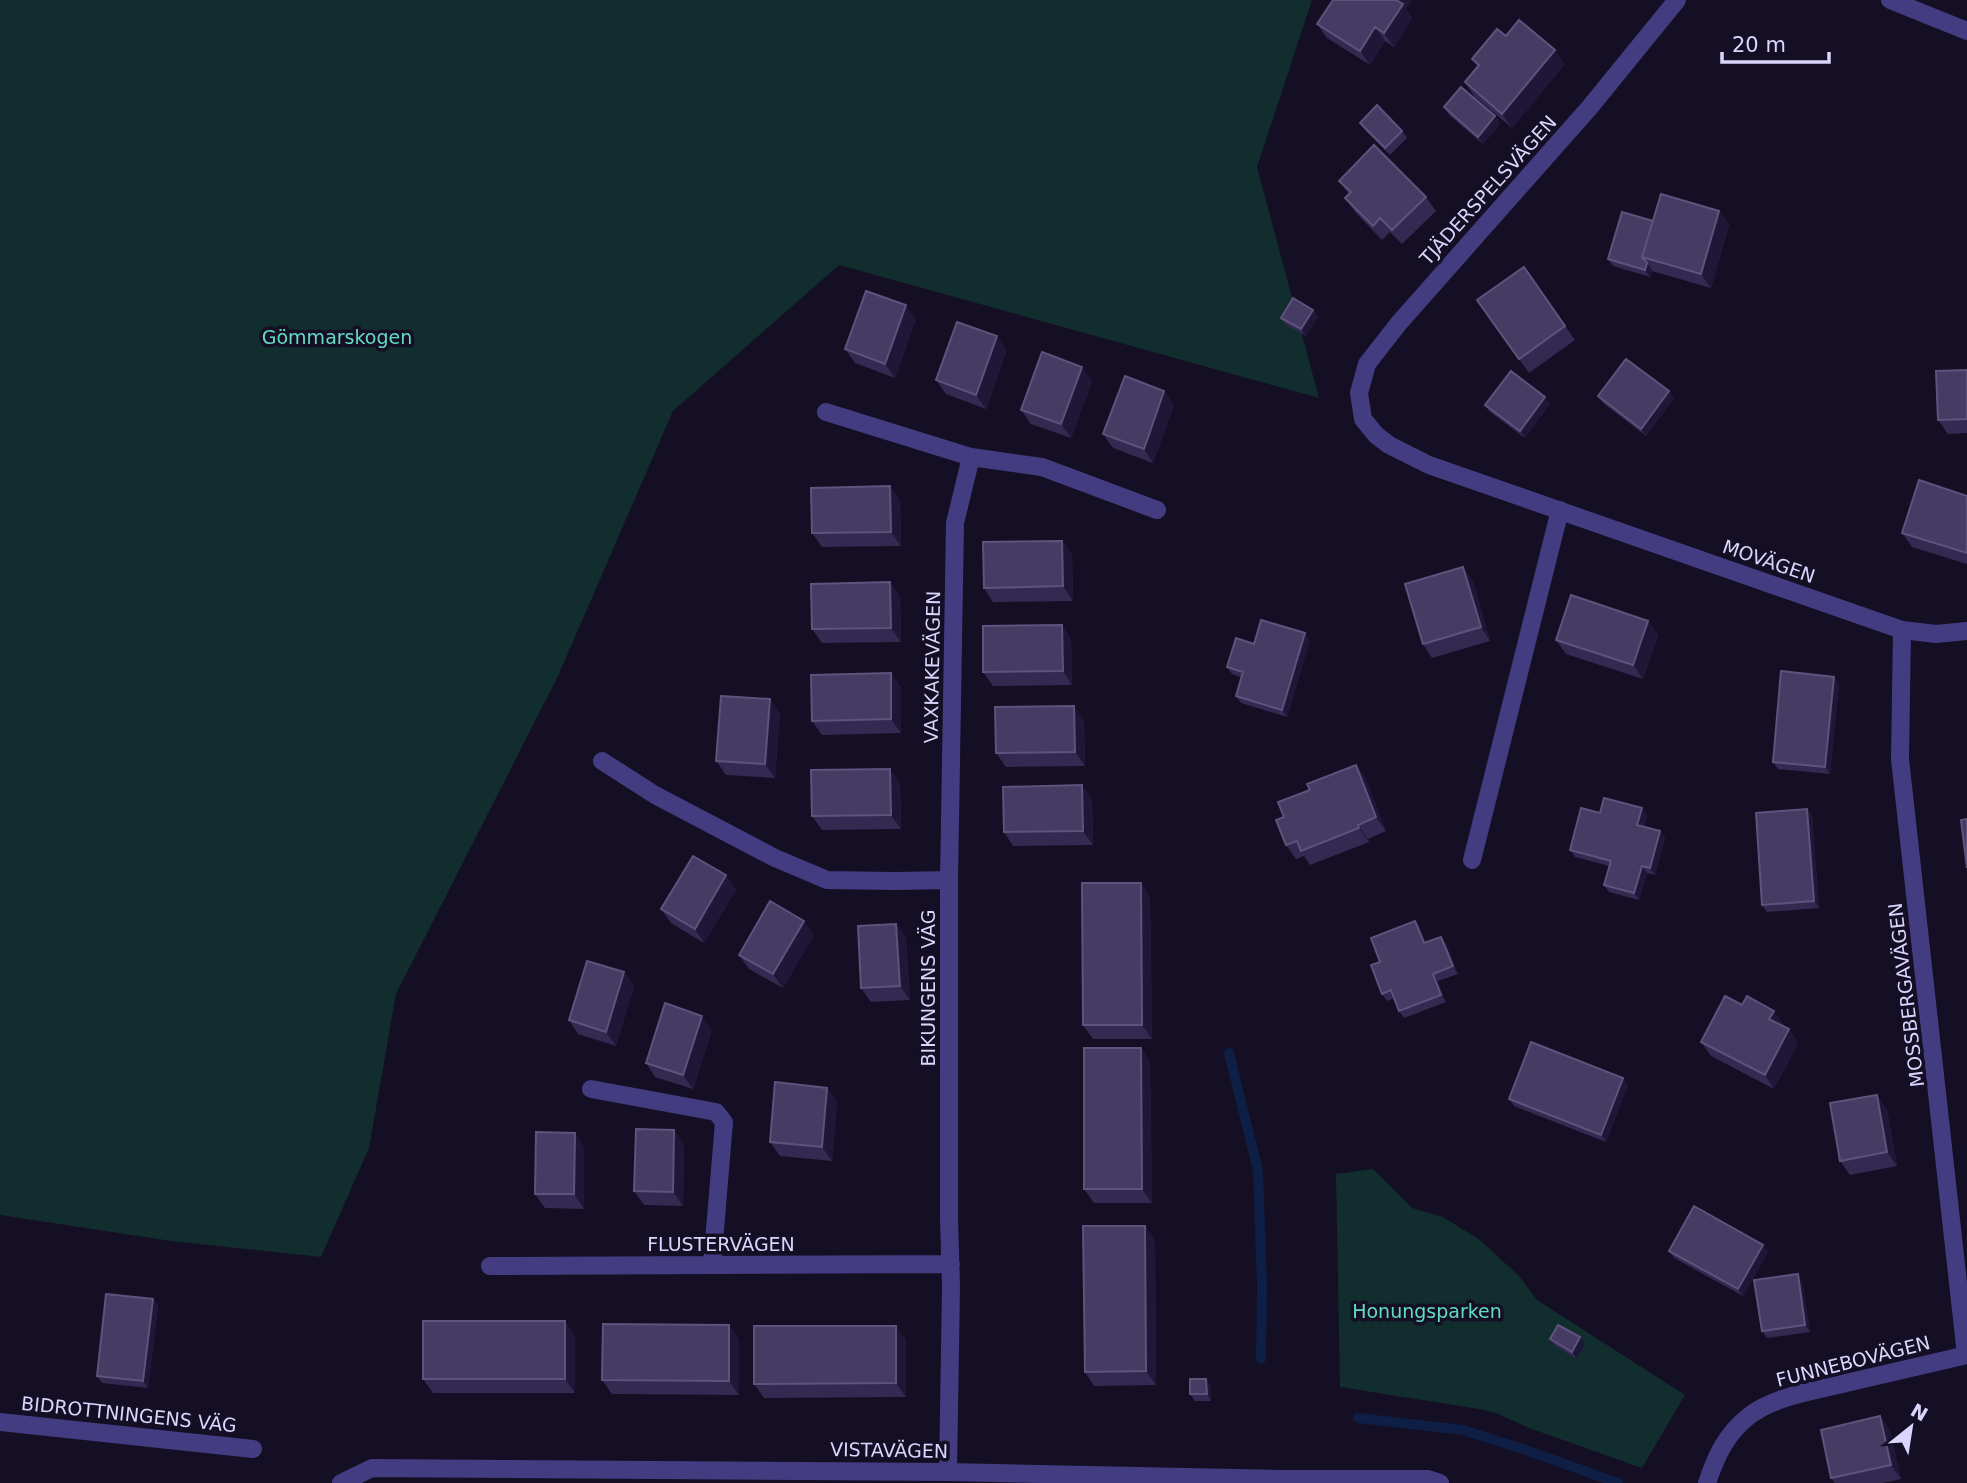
<svg xmlns="http://www.w3.org/2000/svg" width="1967" height="1483" font-family="'DejaVu Sans',sans-serif">
	<style>
		.green { fill: #122d2e }
		.lines { fill: none; stroke-linecap: round; stroke-linejoin: round }
		.stream { stroke: #0e1e44; stroke-width: 10 }
		.minor { stroke: #433c81; stroke-width: 18 }
		.wall { fill: #342951 }
		.shaded-wall { fill: #1f1737 }
		.building { fill: #463b63; stroke: #5d537c; stroke-width: 2 }
		.labels { text-anchor: middle; stroke-width: 7; stroke-linejoin: round; paint-order: stroke }
		.street-label { font-size: 19px; fill: #dbd4fd; stroke: #140f24 }
		.park-label { font-size: 19px; fill: #62dbc5; stroke: #140f24 }
	</style>
	<rect width="100%" height="100%" fill="#140f24"/>
	<path class="green" d="M0,0H1312L1257,167L1319,398L839,265L673,411L558,676L396,994L369,1148L321,1257L171,1241L0,1215Z
		M1373,1169L1412,1208L1443,1217L1480,1240L1520,1277L1537,1300L1685,1395L1642,1468L1529,1428L1496,1413L1479,1409L1340,1387L1336,1174Z"/>
	<g class="lines">
		<path class="stream" d="M1229,1053L1258,1171L1262,1286L1261,1359
			M1358,1418L1463,1430L1520,1448L1618,1483"/>
		<path class="minor" d="M1677,0L1590,107L1399,323L1367,364L1359,393L1363,419L1376,435L1389,445L1429,465L1902,630L1936,634L1967,631
			M1890,0L1967,31
			M826,412L971,457L1042,467L1157,510
			M1902,630L1900,759L1966,1355
			M602,761L655,795L775,858L827,880L895,881L949,880V1219L951,1287L948,1472
			M1472,860L1560,510
			M949,880L955,523L971,457
			M591,1089L716,1112L724,1122L712,1265
			M490,1266L951,1264
			M0,1422L253,1449
			M341,1483L372,1468L948,1472L1279,1479H1428L1440,1483
			M1707,1483C1716,1456 1726,1434 1749,1416C1775,1396 1814,1391 1846,1383C1886,1374 1927,1364 1967,1355"/>
	</g>
	<path class="wall" d="M1406,9L1412,18L1394,47L1385,41L1370,65L1327,38L1317,24Z
		M1506,36L1565,64L1512,128L1474,96L1465,82L1478,67L1472,59Z
		M1444,107L1495,116L1500,124L1483,144L1449,115Z
		M1360,123L1402,131L1407,138L1390,155L1365,130Z
		M1339,181L1426,197L1436,211L1402,244L1390,232L1382,240L1355,212L1345,198L1349,194Z
		M1719,211L1729,225L1711,288L1652,271L1650,277L1613,266L1608,259L1653,221Z
		M1524,267L1575,340L1529,373L1477,300Z
		M1313,310L1318,317L1306,336L1286,325L1281,318Z
		M916,319L895,378L855,363L845,349Z
		M1007,350L986,409L946,394L936,380Z
		M1967,370V433L1948,434L1938,420Z
		M1092,381L1071,438L1031,424L1021,410Z
		M1164,391L1174,405L1153,463L1113,448L1103,434Z
		M1669,391L1674,398L1646,436L1603,403L1598,396Z
		M1550,404L1525,438L1490,412L1485,405Z
		M1967,496V564L1912,547L1902,533Z
		M900,500L901,546L822,547L812,533Z
		M1062,541L1072,555L1073,601L993,602L984,588Z
		M1473,581L1490,641L1432,658L1423,644Z
		M900,596L901,642L822,643L812,629Z
		M1648,621L1658,635L1643,679L1566,654L1556,640Z
		M1062,625L1071,639L1072,685L993,686L983,672Z
		M1310,640L1287,717L1241,703L1236,696L1241,677L1232,674L1227,667L1254,644Z
		M1834,677L1839,684L1830,774L1778,769L1773,762Z
		M901,687V733L822,735L812,721Z
		M780,713L775,778L726,775L716,761Z
		M1084,720L1085,766L1006,767L996,753Z
		M1356,765L1366,779L1386,831L1368,839L1369,842L1310,865L1304,856L1296,859L1286,845L1310,790Z
		M900,783L901,829L822,830L812,816Z
		M1092,799L1093,845L1013,846L1004,832Z
		M1642,808L1647,815L1644,827L1660,831L1665,838L1655,875L1647,873L1639,900L1609,892L1604,885L1609,866L1575,857L1570,850L1600,813Z
		M1807,809L1812,816L1819,908L1767,912L1762,905Z
		M726,875L736,890L704,943L671,923L661,909Z
		M1141,883L1150,897L1152,1039H1093L1083,1025Z
		M1415,921L1420,928L1426,943L1441,937L1446,944L1458,974L1438,981L1446,1002L1404,1018L1399,1011L1394,998L1387,1001L1382,994L1380,962Z
		M896,924L906,938L910,1000L871,1002L861,988Z
		M814,935L783,988L749,969L739,955Z
		M624,972L634,986L616,1046L578,1034L569,1020Z
		M1742,1005L1784,1025L1783,1026L1789,1029L1798,1043L1774,1089L1711,1056L1701,1042Z
		M712,1030L693,1089L655,1077L646,1063Z
		M1141,1048L1150,1062L1152,1203H1094L1084,1189Z
		M1623,1078L1628,1085L1606,1142L1514,1106L1509,1099Z
		M827,1088L837,1102L832,1161L780,1156L770,1142Z
		M1887,1109L1897,1166L1850,1175L1840,1161Z
		M684,1144L683,1206L644,1205L634,1191Z
		M584,1147V1209L545,1208L535,1194Z
		M1145,1226L1155,1240L1156,1385L1094,1386L1085,1372Z
		M1669,1251L1768,1252L1743,1296L1674,1258Z
		M1802,1281L1810,1332L1767,1338L1762,1331Z
		M153,1299L158,1306L148,1388L102,1383L97,1376Z
		M896,1326L906,1340V1397L764,1398L754,1384Z
		M575,1335V1393H433L423,1379Z
		M1580,1337L1585,1344L1577,1359L1555,1346L1550,1339Z
		M739,1339V1395L612,1394L602,1380Z
		M1211,1386V1401H1195L1190,1394Z
		M1890,1430L1901,1479L1883,1483H1835L1831,1478Z"/>
	<path class="shaded-wall" d="M1395,0H1412L1406,9L1412,18L1394,47L1384,33Z
		M1375,27L1385,41L1370,65L1360,51Z
		M1555,50L1565,64L1512,128L1502,114Z
		M1495,116L1500,124L1483,144L1478,137Z
		M1719,211L1729,225L1711,288L1701,274Z
		M1647,263L1652,270L1650,277L1645,270Z
		M906,305L916,319L895,378L885,364Z
		M1313,310L1318,317L1306,336L1301,329Z
		M997,336L1007,350L986,409L976,395Z
		M1082,367L1092,381L1071,438L1061,424Z
		M1164,391L1174,405L1153,463L1144,449Z
		M1669,391L1674,398L1646,436L1641,429Z
		M1545,397L1550,404L1525,438L1520,431Z
		M890,486L900,500L901,546L891,532Z
		M1062,541L1072,555L1073,601L1063,586Z
		M1463,567L1473,581L1490,641L1481,627Z
		M890,582L900,596L901,642L891,628Z
		M1648,621L1658,635L1643,679L1633,665Z
		M1062,625L1071,639L1072,685L1063,671Z
		M1305,633L1310,640L1287,717L1282,710Z
		M891,673L901,687V733L891,719Z
		M1834,677L1839,684L1830,774L1825,767Z
		M770,699L780,713L775,778L765,764Z
		M1074,706L1084,720L1085,766L1075,752Z
		M1356,765L1366,779L1386,831L1376,817Z
		M890,769L900,783L901,829L891,815Z
		M1082,785L1092,799L1093,845L1083,831Z
		M1642,808L1647,815L1642,832L1637,825Z
		M1807,809L1812,816L1819,908L1814,901Z
		M1358,825L1368,839L1369,842L1359,828Z
		M1660,831L1665,838L1655,875L1650,868Z
		M1642,866L1647,873L1639,900L1634,893Z
		M726,875L736,890L704,943L695,929Z
		M1141,883L1150,897L1152,1039L1142,1025Z
		M804,921L814,935L783,988L773,974Z
		M1415,921L1420,928L1429,951L1424,943Z
		M896,924L906,938L910,1000L900,986Z
		M1441,937L1446,944L1458,974L1453,966Z
		M624,972L634,986L616,1046L606,1032Z
		M1433,974L1438,981L1446,1002L1441,995Z
		M1774,1011L1784,1025L1779,1033L1769,1019Z
		M702,1016L712,1030L693,1089L683,1075Z
		M1789,1029L1798,1043L1774,1089L1765,1075Z
		M1141,1048L1150,1062L1152,1203L1142,1189Z
		M1623,1078L1628,1085L1606,1142L1601,1135Z
		M827,1088L837,1102L832,1161L822,1147Z
		M1877,1095L1887,1109L1897,1166L1887,1152Z
		M674,1130L684,1144L683,1206L673,1192Z
		M575,1133L584,1147V1209L574,1194Z
		M1145,1226L1155,1240L1156,1385L1146,1371Z
		M1763,1245L1768,1252L1743,1296L1738,1289Z
		M1798,1274L1802,1281L1810,1332L1805,1325Z
		M153,1299L158,1306L148,1388L143,1381Z
		M565,1321L575,1335V1393L565,1379Z
		M729,1325L739,1339V1395L729,1381Z
		M896,1326L906,1340V1397L896,1383Z
		M1580,1337L1585,1344L1577,1359L1572,1352Z
		M1206,1379L1211,1386V1401L1207,1394Z
		M1880,1416L1890,1430L1901,1479L1891,1465Z"/>
	<path class="building" d="M1333,0H1396L1403,4L1384,33L1375,27L1360,51L1317,24Z
		M1519,20L1555,50L1502,114L1465,82L1479,65L1472,59L1497,29L1506,36Z
		M1461,87L1495,116L1478,137L1444,107Z
		M1377,105L1402,131L1385,148L1360,123Z
		M1374,145L1426,197L1392,230L1380,218L1373,226L1345,198L1351,192L1339,181Z
		M1661,194L1719,211L1701,274L1642,257Z
		M1622,212L1653,221L1642,257L1647,263L1645,270L1608,259Z
		M1524,267L1565,326L1519,359L1477,300Z
		M866,291L906,305L885,364L845,349Z
		M1293,298L1313,310L1301,329L1281,318Z
		M957,322L997,336L976,395L936,380Z
		M1042,352L1082,367L1061,424L1021,410Z
		M1626,359L1669,391L1641,429L1598,396Z
		M1967,370V419L1938,420L1936,371Z
		M1511,371L1545,397L1520,431L1485,405Z
		M1125,376L1164,391L1144,449L1103,434Z
		M1919,480L1967,496V553L1902,533Z
		M890,486L891,532L812,533L811,488Z
		M1062,541L1063,586L984,588L983,542Z
		M1463,567L1481,627L1423,644L1405,584Z
		M890,582L891,628L812,629L811,584Z
		M1571,595L1648,621L1633,665L1556,640Z
		M1261,620L1305,633L1282,710L1236,696L1243,672L1227,667L1236,638L1254,644Z
		M1062,625L1063,671L983,672V626Z
		M1781,671L1834,677L1825,767L1773,762Z
		M891,673V719L812,721L811,675Z
		M721,696L770,699L765,764L716,761Z
		M1074,706L1075,752L996,753L995,707Z
		M1356,765L1376,817L1358,825L1359,828L1301,851L1297,841L1286,845L1276,820L1284,817L1278,802L1310,790L1307,784Z
		M890,769L891,815L812,816L811,770Z
		M1082,785L1083,831L1004,832L1003,787Z
		M1604,798L1642,808L1637,825L1660,831L1650,868L1642,866L1634,893L1604,885L1611,861L1570,850L1581,808L1600,813Z
		M1807,809L1814,901L1762,905L1756,813Z
		M1967,819V868L1961,820Z
		M693,856L726,875L695,929L661,909Z
		M1082,883H1141L1142,1025H1083Z
		M770,901L804,921L773,974L739,955Z
		M1415,921L1424,943L1441,937L1453,966L1433,974L1441,995L1399,1011L1391,990L1382,994L1371,965L1380,962L1371,938Z
		M896,924L900,986L861,988L858,926Z
		M587,961L624,972L606,1032L569,1020Z
		M1725,996L1742,1005L1747,996L1774,1011L1769,1019L1789,1029L1765,1075L1701,1042Z
		M665,1003L702,1016L683,1075L646,1063Z
		M1531,1042L1623,1078L1601,1135L1509,1099Z
		M1084,1048H1141L1142,1189H1084Z
		M775,1082L827,1088L822,1147L770,1142Z
		M1877,1095L1887,1152L1840,1161L1830,1103Z
		M636,1129L674,1130L673,1192L634,1191Z
		M536,1132L575,1133L574,1194H535Z
		M1694,1206L1763,1245L1738,1289L1669,1251Z
		M1083,1226H1145L1146,1371L1085,1372Z
		M1798,1274L1805,1325L1762,1331L1754,1280Z
		M106,1294L153,1299L143,1381L97,1376Z
		M423,1321H565V1379H423Z
		M603,1324L729,1325V1381L602,1380Z
		M1558,1325L1580,1337L1572,1352L1550,1339Z
		M754,1326H896V1383L754,1384Z
		M1190,1379H1206L1207,1394H1190Z
		M1880,1416L1891,1465L1831,1478L1821,1430Z"/>
	<g class="labels">
		<g class="street-label">
			<text transform="translate(1488 190) rotate(-48)" y="7">TJÄDERSPELSVÄGEN</text>
			<text transform="translate(1769 561) rotate(19)" y="7">MOVÄGEN</text>
			<text transform="translate(932 667) rotate(-89)" y="7">VAXKAKEVÄGEN</text>
			<text transform="translate(928 988) rotate(-90)" y="7">BIKUNGENS VÄG</text>
			<text transform="translate(1906 995) rotate(-97)" y="7">MOSSBERGAVÄGEN</text>
			<text x="721" y="1251">FLUSTERVÄGEN</text>
			<text transform="translate(1853 1361) rotate(-14)" y="7">FUNNEBOVÄGEN</text>
			<text transform="translate(129 1414) rotate(6)" y="7">BIDROTTNINGENS VÄG</text>
			<text transform="translate(889 1450) rotate(1)" y="7">VISTAVÄGEN</text>
		</g>
		<g class="park-label">
			<text x="337" y="344">Gömmarskogen</text>
			<text x="1427" y="1318">Honungsparken</text>
		</g>
	</g>
	<g transform="translate(1911 1427) rotate(30)" stroke="#140f24" stroke-width="5" paint-order="stroke">
	<path d="M0-5L12 26L0 18L-12 26Z" fill="#dbd4fd"/>
	<text y="-10" font-size="19" font-weight="bold" text-anchor="middle" fill="#dbd4fd">N</text>
	</g>
	<path d="M1722 52v10h107v-10" fill="none" stroke="#dbd4fd" stroke-width="3.5"/>
	<text x="1732" y="52" font-size="21" fill="#dbd4fd" stroke="#140f24" stroke-width="5" paint-order="stroke">20 m</text>
</svg>
